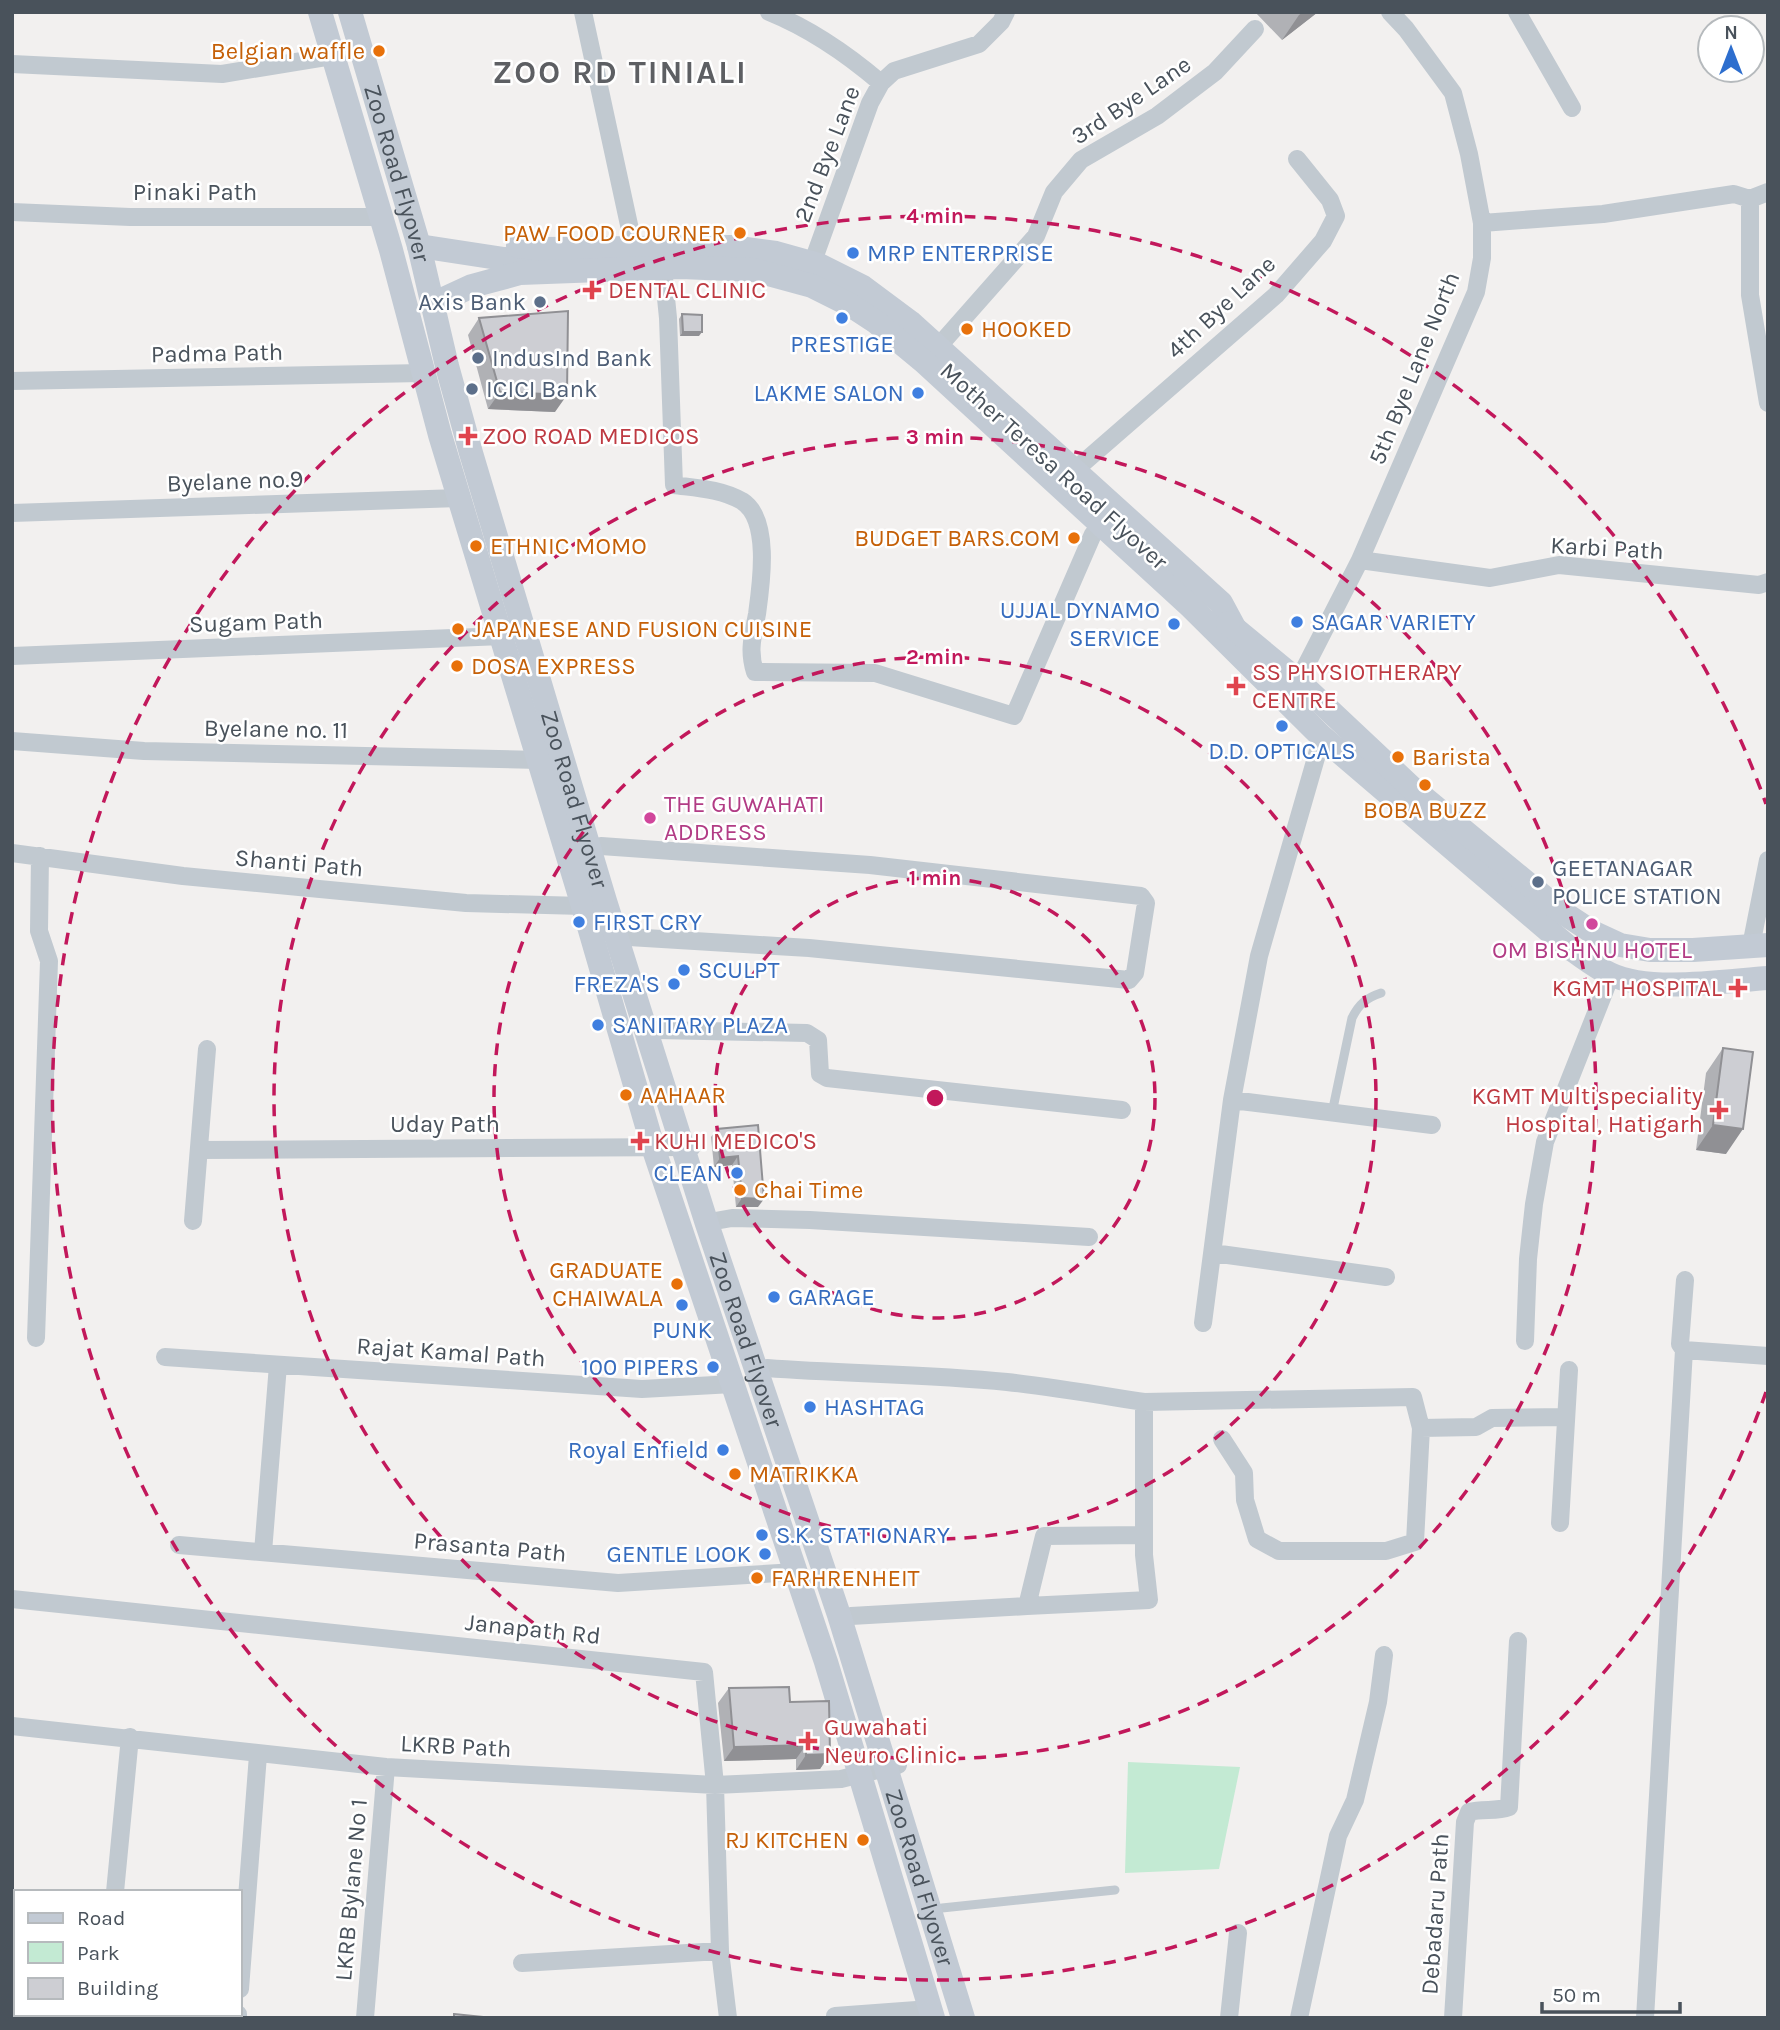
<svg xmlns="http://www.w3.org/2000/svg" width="1780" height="2030" font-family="Karla,sans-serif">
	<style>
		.green { fill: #c3ead3 }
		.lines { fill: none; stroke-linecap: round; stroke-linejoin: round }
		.lane { stroke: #c1c9d0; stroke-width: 9 }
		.street { stroke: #c1c9d0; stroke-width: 18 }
		.secondary { stroke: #c2cad4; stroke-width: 24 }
		.wall { fill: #b0b1b5 }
		.shaded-wall { fill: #909094 }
		.building { fill: #cdced3; stroke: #909094; stroke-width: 2 }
		.ring { fill: none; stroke: #c2185b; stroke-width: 3.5; stroke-dasharray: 12 9 }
		.food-dot { fill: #e8710a; stroke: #fff; stroke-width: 2.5 }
		.shop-dot { fill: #3f7fe0; stroke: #fff; stroke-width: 2.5 }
		.health-dot { fill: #e0444e; stroke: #fff; stroke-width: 2.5 }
		.service-dot { fill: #5c6f8a; stroke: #fff; stroke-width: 2.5 }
		.hotel-dot { fill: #d1479c; stroke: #fff; stroke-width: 2.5 }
		.labels { text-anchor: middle; stroke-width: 5; stroke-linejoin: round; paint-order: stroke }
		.food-label { font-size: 24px; fill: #c56008; stroke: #fff; text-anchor: start }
		.street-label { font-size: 24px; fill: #49525b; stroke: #fff }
		.shop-label { font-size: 24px; fill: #366cbe; stroke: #fff; text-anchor: start }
		.health-label { font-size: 24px; fill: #be3a42; stroke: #fff; text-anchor: start }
		.service-label { font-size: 24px; fill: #4e5e75; stroke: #fff; text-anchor: start }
		.hotel-label { font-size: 24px; fill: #b23c85; stroke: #fff; text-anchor: start }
		.district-label { font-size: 32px; font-weight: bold; letter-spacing: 2px; fill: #5d5f63; stroke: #fff }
		.centre { fill: #c2185b; stroke: #fff; stroke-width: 3.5 }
		.ring-label { font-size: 21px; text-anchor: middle; font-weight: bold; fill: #c2185b; stroke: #fff; stroke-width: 5; stroke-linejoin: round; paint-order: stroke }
	</style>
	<rect width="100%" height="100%" fill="#f2f0ef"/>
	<path class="green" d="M1128,1762L1240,1767L1219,1869L1125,1873Z"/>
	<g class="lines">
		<path class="lane" d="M1332,1113L1352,1018C1359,1004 1366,998 1381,993
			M942,1908L1115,1890"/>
		<path class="street" d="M583,12L634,248
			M769,12C811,29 847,54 881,83
			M1517,12L1572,108
			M12,64L222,74L332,56
			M1750,199L1768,192
			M12,212L130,217H379
			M1482,223L1603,214L1734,194L1750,199V295L1768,403
			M812,264L870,103L881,83L894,71L979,44L1001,22L1006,12
			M664,278L668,318L674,485C697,488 721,489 742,501C771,519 761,585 757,614C753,636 748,650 755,672L875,673L1014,716L1093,534
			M938,347L1036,236L1054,192L1081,160L1157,116L1215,72L1255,29
			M12,381L423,373
			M1075,470L1276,295L1323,241L1336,216L1330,200L1297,159
			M12,513L459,498
			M1360,560L1490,578L1559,565L1759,585L1768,582
			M12,656L502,636
			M1294,689L1360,560L1476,292L1482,258V223L1469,154L1453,93L1406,29L1390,12
			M12,741L144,751L539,760
			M601,846L870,865L1141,896L1146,903L1135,973L1129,980L809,948L629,937
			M12,853L183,876L466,903L583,906
			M1751,946L1768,860
			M656,1030L807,1033L818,1040L820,1074L827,1078L1122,1110
			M1232,1100L1432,1125
			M199,1150L692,1147
			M193,1221L207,1049
			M715,1221L732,1218L810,1220L1089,1237
			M1213,1253L1386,1277
			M1203,1323L1232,1100L1259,956L1322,737
			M36,1338L49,961L39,931L40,856
			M1525,1341L1528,1259L1534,1204L1545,1142L1611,975
			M1684,1350L1768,1356
			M165,1357L642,1389L733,1384
			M767,1368C847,1374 927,1374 1007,1382C1053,1387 1099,1395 1144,1402
			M1222,1439L1244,1473L1245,1500L1257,1539L1279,1551H1386L1415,1542L1421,1428L1476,1427L1492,1418L1566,1417
			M1560,1523L1569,1370
			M179,1545L618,1583L796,1572
			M263,1552L278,1365
			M12,1599L704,1672L715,1785L720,1951L728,2018
			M1027,1606L1149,1600L1144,1555V1402L1413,1397L1421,1428
			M851,1616L1027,1606L1044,1536L1144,1535
			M12,1726L386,1767L715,1785L841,1779L898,1765
			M115,1892L130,1737
			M522,1963L720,1951
			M240,1989L258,1755
			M835,2016L930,2009
			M102,2018V2014
			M238,2018V2014
			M365,2018L386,1767
			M1229,2018L1238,1933
			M1299,2018L1338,1836L1355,1800L1378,1702L1384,1655
			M1453,2018L1465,1822L1469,1812C1483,1808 1496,1812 1509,1807L1518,1641
			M1645,2018L1684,1350L1680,1344L1685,1280"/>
		<g class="secondary">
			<path d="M320,12L391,250L440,435L583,906L653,1147L826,1662L933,2018"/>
			<path id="s1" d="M350,12L419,246L447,366L471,453L605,901L707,1224L839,1615L963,2018"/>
			<path d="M419,246L504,259L538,261"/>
			<path d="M518,246L543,249L731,247L776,253L819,265L863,287L910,322L1221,603L1235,629"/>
			<path d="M433,304L472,286L520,273L681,267L754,270L812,286L850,305L876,322L923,361L1191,607L1322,737L1568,947C1582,956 1595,967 1610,974C1649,993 1724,981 1768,978"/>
			<path d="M1228,623L1297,680L1412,788L1562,912L1594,933L1620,945L1650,950H1693L1768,945"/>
		</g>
	</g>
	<path class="wall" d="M1255,12H1318L1282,40Z
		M682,314L699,336H680L679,319Z
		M479,318L555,412L488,409L468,335Z
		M1723,1048L1726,1154L1696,1150L1706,1073Z
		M758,1125V1207H736L732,1165L714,1167L711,1137L717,1129Z
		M729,1688L790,1702L830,1754L820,1769L796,1770V1759L724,1761L718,1703Z"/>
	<path class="shaded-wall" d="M1303,12H1318L1282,40L1299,15Z
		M683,332H702L699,336H680Z
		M500,392L567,395L555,412L488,409Z
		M1713,1125L1743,1129L1726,1154L1696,1150Z
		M738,1156L732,1165L714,1167L720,1158Z
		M742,1198L764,1199L758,1207H736Z
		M806,1745L796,1759L724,1761L734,1747Z
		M830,1754L820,1769L796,1770L806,1755Z"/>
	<path class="building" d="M568,311L567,395L500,392L479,318Z
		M682,314L702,315V332H683Z
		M1723,1048L1753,1052L1743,1129L1713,1125Z
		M758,1125L764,1199L742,1198L738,1156L720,1158L717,1129Z
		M789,1687L790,1702L829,1701L830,1754L806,1755V1745L734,1747L729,1688Z
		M454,2014L493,2018H454Z"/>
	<g class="ring">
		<circle cx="935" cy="1098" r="220"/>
		<circle cx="935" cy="1098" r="441"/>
		<circle cx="935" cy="1098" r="661"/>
		<path d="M1766 1392A882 882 0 1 1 1766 804"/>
	</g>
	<g class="food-dot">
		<circle cx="379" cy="51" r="7"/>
		<circle cx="740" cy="233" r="7"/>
		<circle cx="967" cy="329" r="7"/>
		<circle cx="1074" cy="538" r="7"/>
		<circle cx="476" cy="546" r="7"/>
		<circle cx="458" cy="629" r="7"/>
		<circle cx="457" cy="666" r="7"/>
		<circle cx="1398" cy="757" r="7"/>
		<circle cx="1425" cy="785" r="7"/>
		<circle cx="626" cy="1095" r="7"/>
		<circle cx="740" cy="1190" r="7"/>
		<circle cx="677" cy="1284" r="7"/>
		<circle cx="735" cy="1474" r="7"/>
		<circle cx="757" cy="1578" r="7"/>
		<circle cx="863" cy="1840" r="7"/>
	</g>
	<g class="shop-dot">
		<circle cx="853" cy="253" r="7"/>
		<circle cx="842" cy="318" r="7"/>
		<circle cx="918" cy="393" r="7"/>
		<circle cx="1297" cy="622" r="7"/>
		<circle cx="1174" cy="624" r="7"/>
		<circle cx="1282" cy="726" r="7"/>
		<circle cx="579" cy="922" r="7"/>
		<circle cx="684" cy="970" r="7"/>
		<circle cx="674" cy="984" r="7"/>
		<circle cx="598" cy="1025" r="7"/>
		<circle cx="737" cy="1173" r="7"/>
		<circle cx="774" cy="1297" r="7"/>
		<circle cx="682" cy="1305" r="7"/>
		<circle cx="713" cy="1367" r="7"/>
		<circle cx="810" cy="1407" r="7"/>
		<circle cx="723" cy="1450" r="7"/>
		<circle cx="762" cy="1535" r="7"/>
		<circle cx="765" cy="1554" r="7"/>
	</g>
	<g class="health-dot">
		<path d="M588.5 279.5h7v7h7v7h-7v7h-7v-7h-7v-7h7z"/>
		<path d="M464.5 425.5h7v7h7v7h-7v7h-7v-7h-7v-7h7z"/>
		<path d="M1232.5 675.5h7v7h7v7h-7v7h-7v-7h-7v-7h7z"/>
		<path d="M1734.5 977.5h7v7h7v7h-7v7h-7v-7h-7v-7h7z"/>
		<path d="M1715.5 1099.5h7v7h7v7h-7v7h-7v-7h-7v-7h7z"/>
		<path d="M636.5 1130.5h7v7h7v7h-7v7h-7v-7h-7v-7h7z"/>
		<path d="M804.5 1730.5h7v7h7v7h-7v7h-7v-7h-7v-7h7z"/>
	</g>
	<g class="service-dot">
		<circle cx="540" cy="302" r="7"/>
		<circle cx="478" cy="358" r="7"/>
		<circle cx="472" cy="389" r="7"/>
		<circle cx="1538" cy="882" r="7"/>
	</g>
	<g class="hotel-dot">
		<circle cx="650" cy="818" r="7"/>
		<circle cx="1592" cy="924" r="7"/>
	</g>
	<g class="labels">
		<g class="food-label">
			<text x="365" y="59" text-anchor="end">Belgian waffle</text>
			<text x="726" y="241" text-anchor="end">PAW FOOD COURNER</text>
			<text x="981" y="337">HOOKED</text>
			<text x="1060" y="546" text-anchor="end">BUDGET BARS.COM</text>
			<text x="490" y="554">ETHNIC MOMO</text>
			<text x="472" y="637">JAPANESE AND FUSION CUISINE</text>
			<text x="471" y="674">DOSA EXPRESS</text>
			<text x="1412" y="765">Barista</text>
			<text x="1425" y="818" text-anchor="middle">BOBA BUZZ</text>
			<text x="640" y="1103">AAHAAR</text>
			<text x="754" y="1198">Chai Time</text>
			<text x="663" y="1278" text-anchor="end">GRADUATE<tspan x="663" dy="28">CHAIWALA</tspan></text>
			<text x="749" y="1482">MATRIKKA</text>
			<text x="771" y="1586">FARHRENHEIT</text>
			<text x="849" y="1848" text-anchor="end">RJ KITCHEN</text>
		</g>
		<g class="street-label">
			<text transform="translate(1131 100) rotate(-34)" y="8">3rd Bye Lane</text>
			<text transform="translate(827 154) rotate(-69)" y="8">2nd Bye Lane</text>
			<text dy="8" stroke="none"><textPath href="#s1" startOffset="168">Zoo Road Flyover</textPath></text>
			<text x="195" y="200">Pinaki Path</text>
			<text transform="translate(1221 307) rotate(-43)" y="8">4th Bye Lane</text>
			<text transform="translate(217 353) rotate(-1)" y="8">Padma Path</text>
			<text transform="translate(1414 368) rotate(-68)" y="8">5th Bye Lane North</text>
			<text transform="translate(1054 466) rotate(42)" y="8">Mother Teresa Road Flyover</text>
			<text transform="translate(235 481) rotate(-2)" y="8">Byelane no.9</text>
			<text transform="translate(1607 548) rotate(3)" y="8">Karbi Path</text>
			<text transform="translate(256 622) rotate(-2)" y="8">Sugam Path</text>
			<text transform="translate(276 729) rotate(1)" y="8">Byelane no. 11</text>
			<text dy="8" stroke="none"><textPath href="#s1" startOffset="819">Zoo Road Flyover</textPath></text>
			<text transform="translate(299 863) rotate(5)" y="8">Shanti Path</text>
			<text x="445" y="1132">Uday Path</text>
			<text dy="8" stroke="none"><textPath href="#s1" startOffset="1386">Zoo Road Flyover</textPath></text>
			<text transform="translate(451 1352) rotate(4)" y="8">Rajat Kamal Path</text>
			<text transform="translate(490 1547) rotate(5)" y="8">Prasanta Path</text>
			<text transform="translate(533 1629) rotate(6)" y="8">Janapath Rd</text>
			<text transform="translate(456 1746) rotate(3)" y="8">LKRB Path</text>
			<text dy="8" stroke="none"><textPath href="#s1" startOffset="1951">Zoo Road Flyover</textPath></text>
			<text transform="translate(351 1890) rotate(-85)" y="8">LKRB Bylane No 1</text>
			<text transform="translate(1435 1914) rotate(-86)" y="8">Debadaru Path</text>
		</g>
		<g class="shop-label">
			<text x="867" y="261">MRP ENTERPRISE</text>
			<text x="842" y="352" text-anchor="middle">PRESTIGE</text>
			<text x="904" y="401" text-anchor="end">LAKME SALON</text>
			<text x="1160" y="618" text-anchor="end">UJJAL DYNAMO<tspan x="1160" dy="28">SERVICE</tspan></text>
			<text x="1311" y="630">SAGAR VARIETY</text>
			<text x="1282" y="759" text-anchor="middle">D.D. OPTICALS</text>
			<text x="593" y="930">FIRST CRY</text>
			<text x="698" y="978">SCULPT</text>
			<text x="660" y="992" text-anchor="end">FREZA'S</text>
			<text x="612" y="1033">SANITARY PLAZA</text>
			<text x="723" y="1181" text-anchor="end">CLEAN</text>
			<text x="788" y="1305">GARAGE</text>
			<text x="682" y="1338" text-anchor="middle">PUNK</text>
			<text x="699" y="1375" text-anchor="end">100 PIPERS</text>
			<text x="824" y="1415">HASHTAG</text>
			<text x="709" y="1458" text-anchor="end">Royal Enfield</text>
			<text x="776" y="1543">S.K. STATIONARY</text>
			<text x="751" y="1562" text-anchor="end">GENTLE LOOK</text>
		</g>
		<g class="health-label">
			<text x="608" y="298">DENTAL CLINIC</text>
			<text x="482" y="444">ZOO ROAD MEDICOS</text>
			<text x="1252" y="680">SS PHYSIOTHERAPY<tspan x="1252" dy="28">CENTRE</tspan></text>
			<text x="1722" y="996" text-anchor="end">KGMT HOSPITAL</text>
			<text x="1703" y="1104" text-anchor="end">KGMT Multispeciality<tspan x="1703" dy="28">Hospital, Hatigarh</tspan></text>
			<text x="654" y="1149">KUHI MEDICO'S</text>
			<text x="824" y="1735">Guwahati<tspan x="824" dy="28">Neuro Clinic</tspan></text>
		</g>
		<g class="service-label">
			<text x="526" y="310" text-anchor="end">Axis Bank</text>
			<text x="492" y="366">IndusInd Bank</text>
			<text x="486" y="397">ICICI Bank</text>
			<text x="1552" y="876">GEETANAGAR<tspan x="1552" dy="28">POLICE STATION</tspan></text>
		</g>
		<g class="hotel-label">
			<text x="664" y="812">THE GUWAHATI<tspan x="664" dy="28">ADDRESS</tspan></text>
			<text x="1592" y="958" text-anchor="middle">OM BISHNU HOTEL</text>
		</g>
		<g class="district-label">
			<text x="620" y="83">ZOO RD TINIALI</text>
		</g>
	</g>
	<circle cx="935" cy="1098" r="10" class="centre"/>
	<g class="ring-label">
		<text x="935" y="223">4 min</text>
		<text x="935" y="444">3 min</text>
		<text x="935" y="664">2 min</text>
		<text x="935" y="885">1 min</text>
	</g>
	<rect width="1780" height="2030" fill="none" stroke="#49525b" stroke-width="28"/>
	<rect x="14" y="1890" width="228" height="126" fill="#ffffff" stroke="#b6babd" stroke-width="2"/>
	<rect x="28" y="1913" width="35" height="10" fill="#c2cad4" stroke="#b6babd" stroke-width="2"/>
	<text x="77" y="1925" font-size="21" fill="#49525b">Road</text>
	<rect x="28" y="1942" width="35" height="21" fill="#c3ead3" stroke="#b6babd" stroke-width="2"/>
	<text x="77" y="1960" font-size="21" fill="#49525b">Park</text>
	<rect x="28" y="1978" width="35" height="21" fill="#cdced3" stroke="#b6babd" stroke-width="2"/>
	<text x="77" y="1995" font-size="21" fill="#49525b">Building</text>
	<g transform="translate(1731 49)"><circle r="33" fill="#ffffff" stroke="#b6babd" stroke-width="2"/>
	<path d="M0-5L12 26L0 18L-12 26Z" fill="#2d6ece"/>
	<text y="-10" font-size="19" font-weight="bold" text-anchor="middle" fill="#49525b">N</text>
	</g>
	<path d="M1542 2002v10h138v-10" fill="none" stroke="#49525b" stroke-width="3.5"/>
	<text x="1552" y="2002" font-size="21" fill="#49525b" stroke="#ffffff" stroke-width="5" paint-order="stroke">50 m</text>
</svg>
